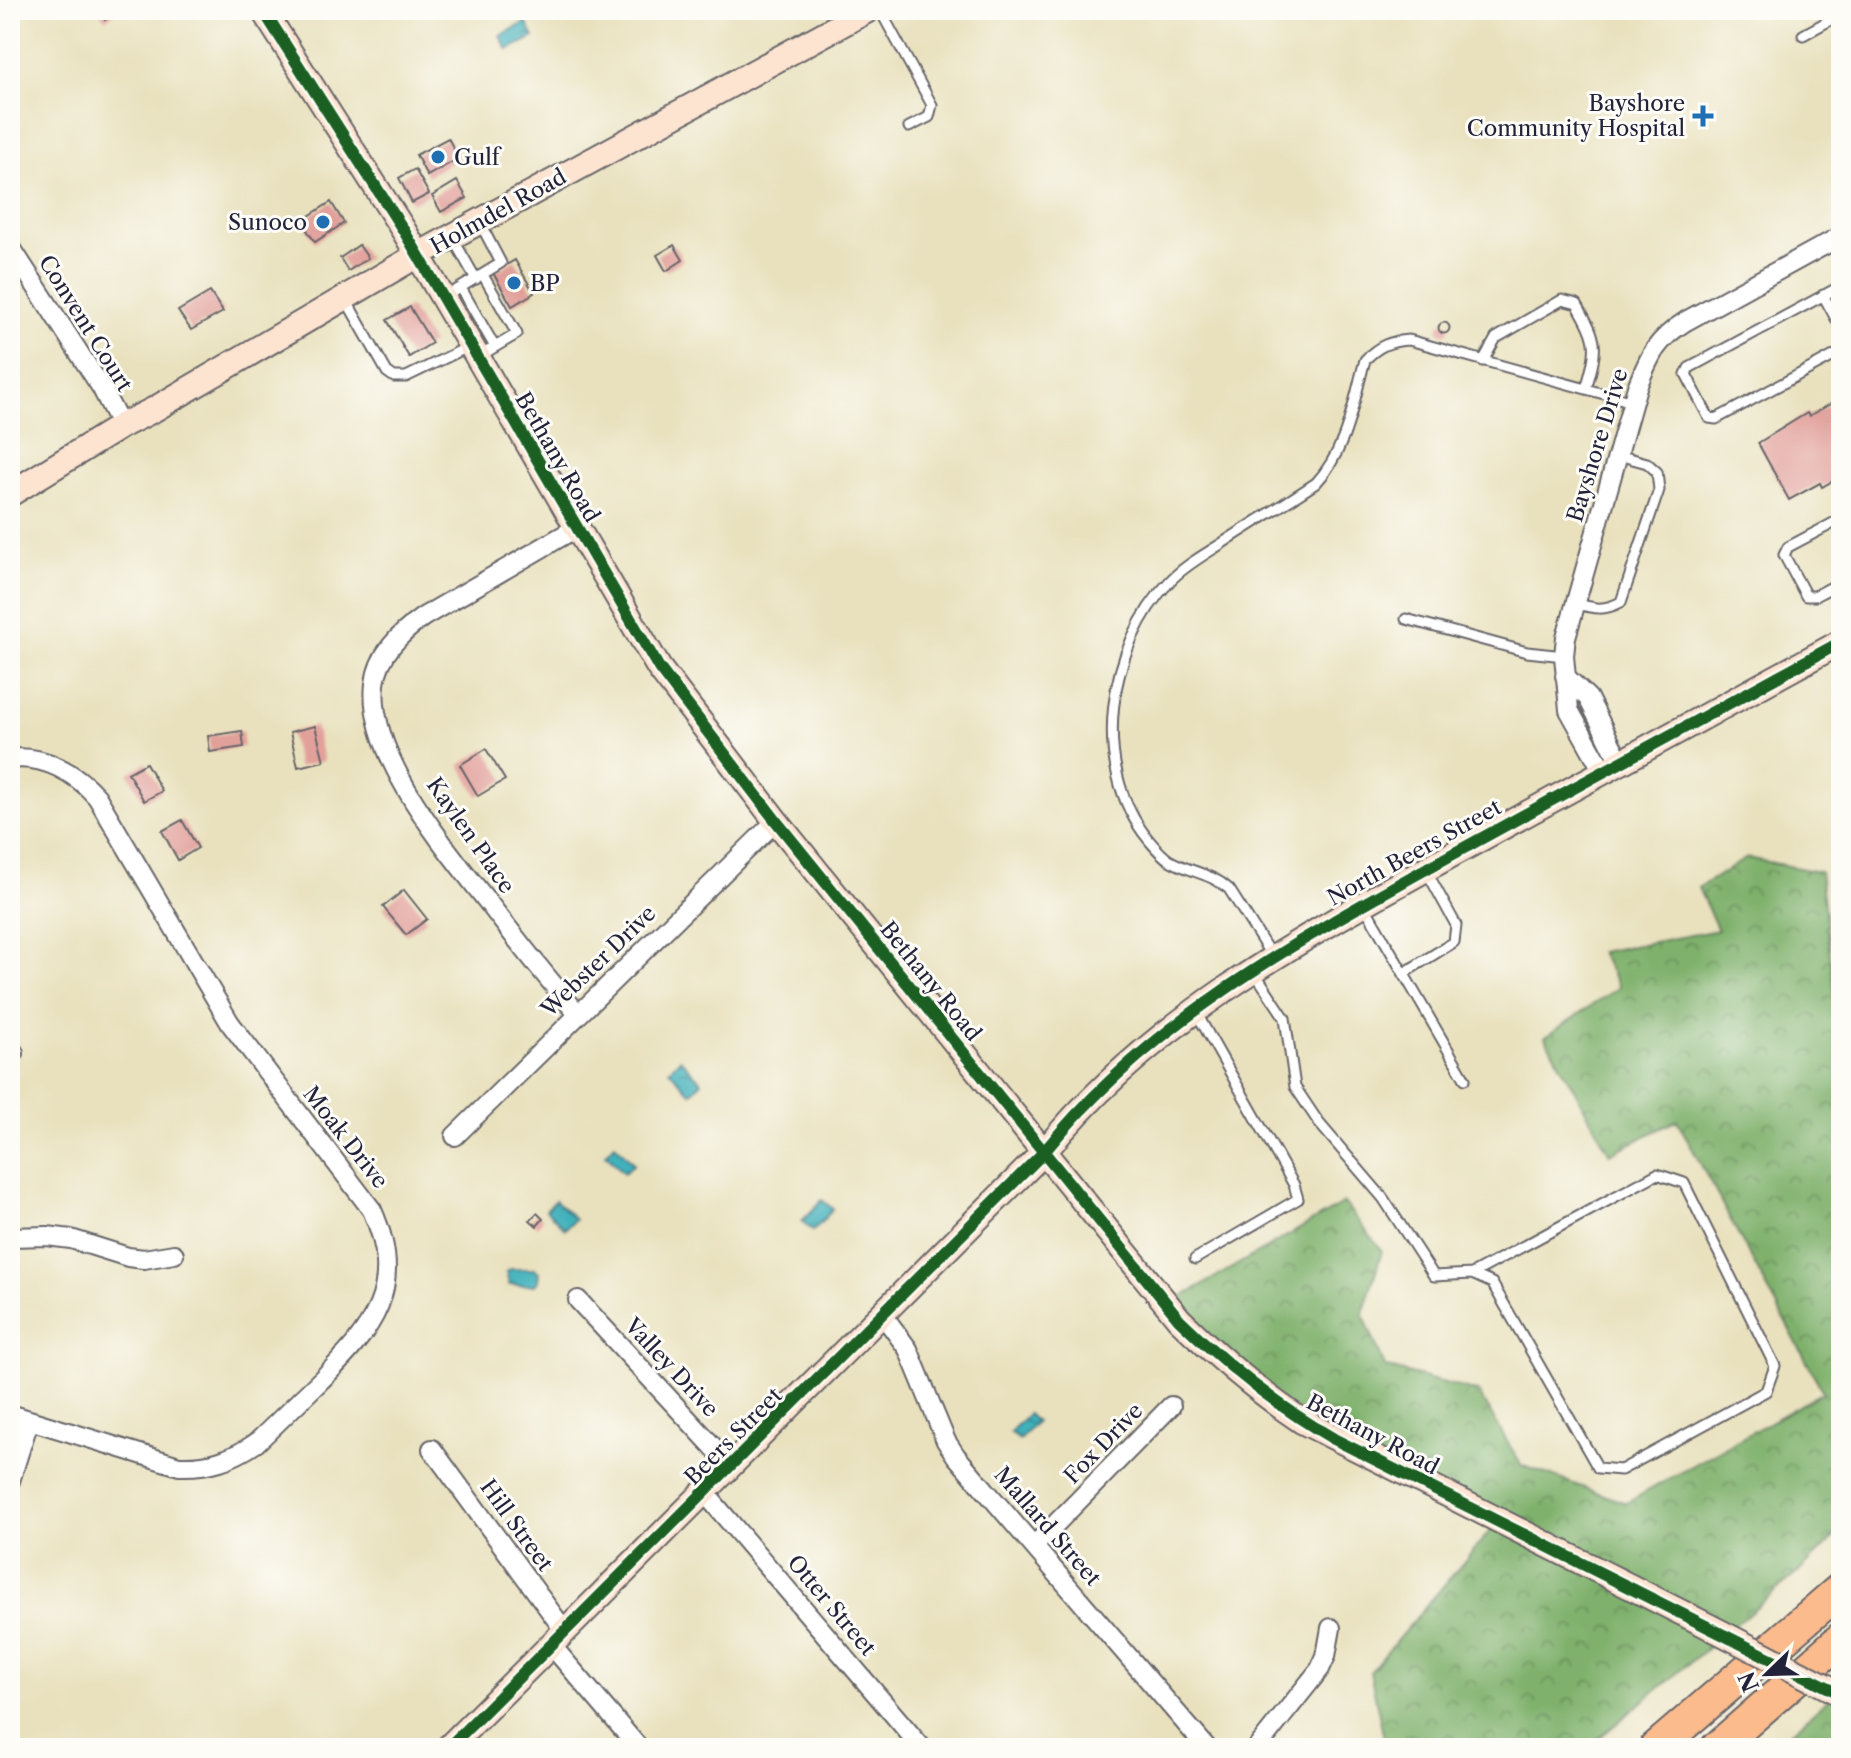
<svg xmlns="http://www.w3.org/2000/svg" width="1851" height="1758" font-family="'Libre Caslon Text',serif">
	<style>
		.forest { fill: url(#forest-crowns); stroke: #506a54; stroke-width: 2 }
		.water { fill: url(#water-ripples); stroke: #31697a; stroke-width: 2 }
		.building { fill: #e2a09b }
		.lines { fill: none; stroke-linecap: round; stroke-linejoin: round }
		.lane-casing { stroke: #686569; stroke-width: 13 }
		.street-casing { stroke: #686569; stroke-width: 22 }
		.secondary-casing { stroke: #686569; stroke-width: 28 }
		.highway-casing { stroke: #686569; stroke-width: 36 }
		.lane { stroke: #fff; stroke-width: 9 }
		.street { stroke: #fff; stroke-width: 18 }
		.secondary { stroke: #fde4d1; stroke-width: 24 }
		.highway { stroke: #fbbb8c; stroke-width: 32 }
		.secondary-bridge-casing { stroke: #686569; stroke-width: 28; stroke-linecap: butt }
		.secondary-bridge { stroke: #fde4d1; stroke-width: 24 }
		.cycleway-casing { stroke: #fdfcf7; stroke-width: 17 }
		.cycleway { stroke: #1b5e20; stroke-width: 12 }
		.poi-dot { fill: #1f6fb2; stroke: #fdfcf7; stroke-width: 3 }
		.labels { text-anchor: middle; stroke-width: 6; stroke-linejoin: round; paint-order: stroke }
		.poi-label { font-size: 22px; fill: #22223b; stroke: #fdfcf7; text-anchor: end }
		.street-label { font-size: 22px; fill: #22223b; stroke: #fdfcf7 }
	</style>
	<defs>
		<pattern id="forest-crowns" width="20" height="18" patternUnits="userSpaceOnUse" patternTransform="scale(2)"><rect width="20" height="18" fill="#7fb16c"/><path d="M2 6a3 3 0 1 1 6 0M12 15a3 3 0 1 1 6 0" fill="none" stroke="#68905a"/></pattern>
		<pattern id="water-ripples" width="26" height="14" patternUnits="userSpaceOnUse" patternTransform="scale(2)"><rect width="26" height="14" fill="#40b0ba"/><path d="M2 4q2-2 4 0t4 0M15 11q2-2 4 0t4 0" fill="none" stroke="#358f98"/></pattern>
	</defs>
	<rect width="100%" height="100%" fill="#fdfcf7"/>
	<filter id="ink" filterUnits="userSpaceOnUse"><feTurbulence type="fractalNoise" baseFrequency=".0125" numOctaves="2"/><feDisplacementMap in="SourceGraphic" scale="16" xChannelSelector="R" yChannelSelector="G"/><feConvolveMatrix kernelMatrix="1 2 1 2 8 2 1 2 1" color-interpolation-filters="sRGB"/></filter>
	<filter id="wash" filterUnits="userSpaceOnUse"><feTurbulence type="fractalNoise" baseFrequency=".006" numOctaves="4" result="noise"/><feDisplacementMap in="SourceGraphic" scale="32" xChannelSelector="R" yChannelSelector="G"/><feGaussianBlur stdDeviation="1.8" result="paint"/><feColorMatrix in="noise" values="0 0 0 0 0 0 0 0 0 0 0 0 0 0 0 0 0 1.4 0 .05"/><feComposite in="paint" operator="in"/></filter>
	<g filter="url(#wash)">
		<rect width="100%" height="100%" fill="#e9e1be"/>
		<path class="forest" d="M1747,858L1820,872L1841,1044V1530L1802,1569L1587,1748H1386L1370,1672L1496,1524L1283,1414L1166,1306L1344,1203L1382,1251L1363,1314L1385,1367L1478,1392L1521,1465L1626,1503L1823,1392L1677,1120L1610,1154L1545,1037L1619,987L1600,952L1718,930L1698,888Z
			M1841,1688V1748H1773Z"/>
		<path class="water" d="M526,22L534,37L508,50L500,36Z
			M680,1059L702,1082L691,1093L669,1070Z
			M615,1144L634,1164L624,1173L606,1154Z
			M555,1200L575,1219L565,1229L546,1210Z
			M822,1200L833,1209L813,1231L802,1221Z
			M510,1269H535L539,1272L538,1281L535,1285H509L506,1272Z
			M1028,1414L1036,1422L1019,1440L1010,1432Z"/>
		<g id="blocks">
			<path class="building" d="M99,10H120L105,20Z
				M448,138L459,158L427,176L416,155Z
				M415,169L429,194L412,203L399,178Z
				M457,181L467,198L441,212L432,196Z
				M331,202L344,223L315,242L301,221Z
				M359,245L368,258L348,271L340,258Z
				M674,245L683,260L666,271L657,255Z
				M515,260L534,293L512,306L493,273Z
				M210,292L223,312L191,330L178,311Z
				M410,307L432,343L409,357L387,320Z
				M1438.5 328a5.5 5.5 0 1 1 11 0a5.5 5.5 0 1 1-11 0Z
				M1841,398V476L1822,487L1820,483L1789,500L1758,443L1807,413L1809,416Z
				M315,726L324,761L298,767L290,732Z
				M242,731L244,747L210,752L208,736Z
				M486,749L505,780L478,796L460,765Z
				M146,763L162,791L144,801L128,773Z
				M182,820L198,848L178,860L162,831Z
				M404,890L427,919L406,935L383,907Z
				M537,1213L543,1219L537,1226L530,1220Z"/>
		</g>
	</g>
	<g filter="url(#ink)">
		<use href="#blocks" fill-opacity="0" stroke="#686569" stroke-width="2"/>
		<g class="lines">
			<g class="lane-casing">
				<path id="lane" d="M880,10L932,105L929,117L909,127
					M1803,35L1841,14
					M452,237L476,279
					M1841,286L1689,368L1686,374L1709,418L1716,419L1841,352
					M461,288L495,347
					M1823,295L1841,328
					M445,297L501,263L481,225
					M346,300L387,372L394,377H406L468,347
					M478,357L517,334L483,275
					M1483,361L1496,338L1562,300L1577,304C1599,342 1598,347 1586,389
					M1841,519L1788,547L1784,555L1806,596H1815L1841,582
					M1575,603C1594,609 1604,611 1621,602L1659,490L1657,472L1647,463L1618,455
					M1406,619L1527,652L1564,656
					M1365,907L1465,1079
					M1271,955L1229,889C1211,873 1189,872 1169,860C1161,855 1154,846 1148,839C1089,766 1108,645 1170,581C1185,565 1206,554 1224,542C1255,522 1286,503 1316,483C1347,450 1353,403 1365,360C1378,346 1390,341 1409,340L1633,402
					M1255,973L1285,1018L1295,1087L1319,1123L1383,1198L1434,1276L1472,1274L1492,1283L1598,1468L1621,1470L1766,1391L1775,1366L1684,1183L1657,1174L1472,1274
					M1404,973L1454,942L1456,925L1427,872
					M1195,1259L1298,1199L1294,1185L1197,1014"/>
			</g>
			<g class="street-casing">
				<path id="street" d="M10,246L101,387L121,426
					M576,528L423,617C401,633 378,654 375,684C367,755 445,847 487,901C516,939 546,977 578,1014
					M1565,676L1588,698L1620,762
					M10,759C43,754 76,773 97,797L230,1023L372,1210C407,1288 373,1329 318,1383C297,1403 277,1423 256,1443C231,1460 209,1467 179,1466L10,1414
					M1603,771L1569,710L1564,656L1566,637L1637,387C1650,355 1656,340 1686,321L1841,236
					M10,1047L14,1053
					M455,1136L776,821
					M10,1237L47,1236L71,1239L128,1257L144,1259L174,1254
					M578,1300L731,1466
					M883,1315L908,1349L946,1441L956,1456L1207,1748
					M432,1449L564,1630
					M10,1481L29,1421
					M705,1493L922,1748
					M1034,1546L1171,1406
					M552,1646L639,1748
					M1257,1748L1320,1669L1326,1656L1331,1628"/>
			</g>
			<g class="secondary-casing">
				<path id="secondary" d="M263,10L404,231L659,668L776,821L1179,1319C1218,1357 1257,1391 1302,1421L1710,1627
					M10,494L121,426L153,410L418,255L868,10
					M448,1748L1045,1151C1152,1018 1306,936 1453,854C1582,783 1712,713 1841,642"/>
			</g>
			<g class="highway-casing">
				<path id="highway" d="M1656,1748L1841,1589
					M1717,1748L1841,1639"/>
			</g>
			<use href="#lane" class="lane"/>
			<use href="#street" class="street"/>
			<use href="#secondary" class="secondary"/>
			<use href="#highway" class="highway"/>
			<g class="secondary-bridge-casing">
				<path id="secondary-bridge" d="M1710,1627L1841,1694"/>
			</g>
			<use href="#secondary-bridge" class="secondary-bridge"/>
			<g class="cycleway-casing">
				<path id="cycleway" d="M263,10L404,231L659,668L776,821L1179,1319C1227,1366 1275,1405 1334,1439L1841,1694
					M448,1748L1045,1151C1152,1018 1306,936 1453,854C1582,783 1712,713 1841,642"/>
			</g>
			<use href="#cycleway" class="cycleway"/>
		</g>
	</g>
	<g class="poi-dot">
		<path d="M1699 104h8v8h8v8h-8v8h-8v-8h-8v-8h8z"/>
		<circle cx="438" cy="157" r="8"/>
		<circle cx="323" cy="222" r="8"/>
		<circle cx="514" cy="283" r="8"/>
	</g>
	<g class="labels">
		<g class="poi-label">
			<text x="1685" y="111">Bayshore<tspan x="1685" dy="25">Community Hospital</tspan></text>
			<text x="454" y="165" text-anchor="start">Gulf</text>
			<text x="307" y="230">Sunoco</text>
			<text x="530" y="291" text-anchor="start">BP</text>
		</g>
		<g class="street-label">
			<text transform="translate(498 211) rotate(-29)" y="8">Holmdel Road</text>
			<text transform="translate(86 323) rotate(58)" y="8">Convent Court</text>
			<text transform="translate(1597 445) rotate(-73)" y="8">Bayshore Drive</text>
			<text transform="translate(558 457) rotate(60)" y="8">Bethany Road</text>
			<text transform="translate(471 835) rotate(55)" y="8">Kaylen Place</text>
			<text transform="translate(1414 852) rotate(-29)" y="8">North Beers Street</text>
			<text transform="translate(598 961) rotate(-44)" y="8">Webster Drive</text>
			<text transform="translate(931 981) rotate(51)" y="8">Bethany Road</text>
			<text transform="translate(346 1137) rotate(52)" y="8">Moak Drive</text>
			<text transform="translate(672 1367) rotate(47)" y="8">Valley Drive</text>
			<text transform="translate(1373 1434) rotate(28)" y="8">Bethany Road</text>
			<text transform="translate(733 1436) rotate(-45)" y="8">Beers Street</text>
			<text transform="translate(1103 1443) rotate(-46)" y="8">Fox Drive</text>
			<text transform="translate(517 1525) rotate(54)" y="8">Hill Street</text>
			<text transform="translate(1048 1526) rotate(49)" y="8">Mallard Street</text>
			<text transform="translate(832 1605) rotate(50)" y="8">Otter Street</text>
		</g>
	</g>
	<rect width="1851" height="1758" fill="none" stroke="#fdfcf7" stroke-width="40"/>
	<g transform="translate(1767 1674) rotate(247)" stroke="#fdfcf7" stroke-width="6" paint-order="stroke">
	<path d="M0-6L14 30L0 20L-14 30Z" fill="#22223b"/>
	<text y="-12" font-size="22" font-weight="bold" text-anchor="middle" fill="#22223b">N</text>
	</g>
</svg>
